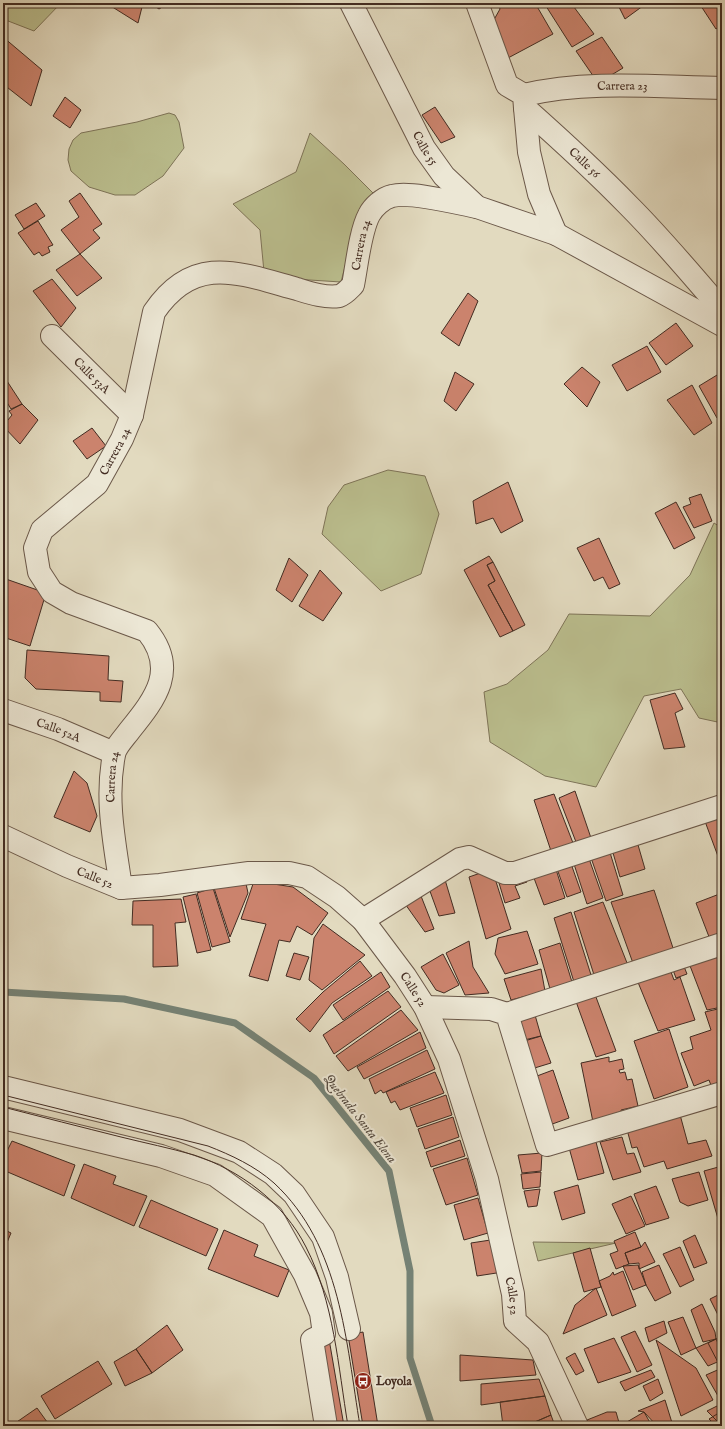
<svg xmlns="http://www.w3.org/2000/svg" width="725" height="1429" font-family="'IM FELL English',serif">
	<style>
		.green { fill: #babd8d; stroke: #7e7458 }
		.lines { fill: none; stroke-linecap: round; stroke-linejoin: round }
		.stream { stroke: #758275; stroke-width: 7 }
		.building { fill: #cb836d; stroke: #432c22 }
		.minor-casing { stroke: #6b5849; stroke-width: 24 }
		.minor { stroke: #ece7d5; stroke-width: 22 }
		.tram { stroke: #432c22; stroke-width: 1 }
		.labels { text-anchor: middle; stroke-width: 4; stroke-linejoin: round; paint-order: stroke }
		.street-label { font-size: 12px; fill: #432c22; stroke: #ece7d5 }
		.poi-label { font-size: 12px; font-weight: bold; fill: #432c22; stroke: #ece7d5; text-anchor: start }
		.water-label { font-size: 13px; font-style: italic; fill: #54493e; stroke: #ece7d5 }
	</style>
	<rect width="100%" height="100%" fill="#e2dabf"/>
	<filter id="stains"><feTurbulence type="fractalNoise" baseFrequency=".005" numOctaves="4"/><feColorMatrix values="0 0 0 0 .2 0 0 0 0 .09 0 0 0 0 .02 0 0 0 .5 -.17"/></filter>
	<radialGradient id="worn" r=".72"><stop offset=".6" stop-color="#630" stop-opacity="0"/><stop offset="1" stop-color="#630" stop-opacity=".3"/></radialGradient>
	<path class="green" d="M3,3H61L34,31L3,19Z
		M169,113L175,115L179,122L184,148L163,176L135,195H115L89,187L71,171L68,160L69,149L73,140L81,133L137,122Z
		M310,133L344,164L373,193L357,220L341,282L294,279L264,272L260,230L233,204L296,172Z
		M388,470L425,476L439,514L421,574L381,591L322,534L328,507L344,485Z
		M714,523L722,528V723L699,718L681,689L644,696L596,787L545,776L490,742L484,692L507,684L548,650L569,614L650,616L690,575Z
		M533,1242L616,1243L538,1261Z"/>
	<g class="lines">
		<path class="stream" d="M3,992L124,999L235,1023L314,1078L389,1171L410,1271V1358L432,1426"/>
	</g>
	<path class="building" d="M106,3H143L138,23Z
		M150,3H169L159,9Z
		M498,3H535L553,34L508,58L491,25L500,9Z
		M544,3H571L594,34L572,47Z
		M617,3H647L625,19Z
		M699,3H722V25L716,29Z
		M3,37L42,70L31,106L3,84Z
		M602,37L623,68L598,83L576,51Z
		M65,97L81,110L70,128L53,116Z
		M435,107L455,137L441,143L422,115Z
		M80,193L102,224L93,230L100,238L80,254L61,230L79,217L69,201Z
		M36,203L45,216L24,229L15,215Z
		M38,221L53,245L48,247L50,252L42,256L39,252L34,255L18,233Z
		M80,254L102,278L77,296L56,270Z
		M52,279L76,308L61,327L33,291Z
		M468,293L478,301L459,346L441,333Z
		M676,323L693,346L666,365L649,343Z
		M647,346L661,372L627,391L612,365Z
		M582,367L600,382L587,407L564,384Z
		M455,372L474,384L456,411L444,401Z
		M722,372V416L717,418L699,386Z
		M5,378L22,404L11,409L3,396V379Z
		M692,385L712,423L694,435L667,400Z
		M22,404L38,420L20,444L3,426L12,415L9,411Z
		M92,428L106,446L87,459L73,441Z
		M508,482L523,521L501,533L493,518L476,524L473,501Z
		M701,494L712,521L694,528L683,507L691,504L689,498Z
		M676,502L695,538L674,549L655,513Z
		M599,538L620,584L609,589L603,577L594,581L577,548Z
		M489,556L493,562L487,565L495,581L488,585L513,631L500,637L464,570Z
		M289,558L308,575L292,602L276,590Z
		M493,562L525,625L513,631L488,585L495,581L487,565Z
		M320,570L342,593L323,621L299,606Z
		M3,578L46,593L30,646L3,637Z
		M27,650L109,656L108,680L123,681L121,702L100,701V692L36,689L25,678Z
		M675,693L683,709L675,713L685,747L664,749L650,700Z
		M74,771L87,783L97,816L90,832L54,817Z
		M575,791L591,838L576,842L559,798Z
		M554,794L573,843L551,851L534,800Z
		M722,810V859H719L703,816Z
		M636,838L645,869L620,877L611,846Z
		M608,846L623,895L606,901L589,852Z
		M587,853L603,898L587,904L572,858Z
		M569,858L581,892L567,897L556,866Z
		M554,863L565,898L544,905L531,870Z
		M492,869L511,929L486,939L469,877Z
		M443,873L455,913L439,916L427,883Z
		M496,873H522L527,882L515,886L520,898L505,903Z
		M245,879L248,893L230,937L214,888Z
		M254,881L293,887L328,913L312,935L297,926L290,942L279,940L268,981L249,976L266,924L241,919Z
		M213,888L230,942L212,947L197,893Z
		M654,890L674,951L634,966L611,902Z
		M722,893V939L711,942L696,903Z
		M196,894L211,950L197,953L183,897Z
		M421,896L434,929L425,932L403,901Z
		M181,899L186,922L175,923L178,966L153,967V925H132L133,901Z
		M603,902L629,968L595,978L574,912Z
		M571,912L592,978L574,982L554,918Z
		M323,924L365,955L322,990L309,980L314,938Z
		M527,931L538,964L505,974L495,954L498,938Z
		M469,941L473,967L489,993L465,995L446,953Z
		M560,943L572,982L550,989L539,950Z
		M716,949L722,967V1007L707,1010L687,958Z
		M294,953L309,957L300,980L286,976Z
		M443,954L459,985L444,993L436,990L421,967Z
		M681,959L687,974L676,978L670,962Z
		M360,961L372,976L332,1003L310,1032L296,1019L323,992Z
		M668,964L674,980L680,977L695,1020L658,1031L635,975Z
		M541,969L545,991L511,1000L504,979Z
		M381,972L390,987L343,1020L333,1005Z
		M593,989L616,1051L596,1057L574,996Z
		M388,991L401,1007L334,1054L323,1035Z
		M533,1008L541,1036L520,1041L512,1016Z
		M722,1008V1085L712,1088L709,1080L694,1086L681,1053L693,1049L690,1037L711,1030L705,1012Z
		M401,1010L418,1030L348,1071L336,1056Z
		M669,1029L688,1087L654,1099L634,1041Z
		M420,1032L426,1048L364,1079L357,1067Z
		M541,1036L551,1063L528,1070L518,1043Z
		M427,1050L435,1069L383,1093L381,1090L375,1094L369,1079Z
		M609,1057V1062L622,1059L624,1069L619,1070L620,1073L625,1072L627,1080L632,1079L638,1106L621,1110L622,1116L593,1122L581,1063Z
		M553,1070L569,1118L544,1127L529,1079Z
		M435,1072L444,1093L400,1110L395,1101L391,1103L386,1092Z
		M446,1095L452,1115L417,1127L410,1108Z
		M679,1111L688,1144L706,1140L712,1156L667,1169L664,1161L644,1167L637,1147L632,1148L626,1126Z
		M453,1117L459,1137L425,1149L418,1129Z
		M622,1137L627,1154L634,1153L641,1172L613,1180L600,1142Z
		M460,1140L465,1156L431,1167L426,1152Z
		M12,1141L75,1165L64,1196L3,1170V1159Z
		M596,1142L604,1173L578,1180L568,1144Z
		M542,1153L541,1171L522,1173L518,1155Z
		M467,1158L478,1195L446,1205L433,1169Z
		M84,1164L116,1176L113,1184L147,1196L134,1226L71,1198Z
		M722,1166V1228L721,1229L704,1171Z
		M541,1172L540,1187L523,1189L521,1174Z
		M699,1172L708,1200L688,1206L680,1202L672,1179Z
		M578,1185L585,1213L562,1220L554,1192Z
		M656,1186L669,1218L646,1225L634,1194Z
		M540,1189L537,1206L528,1207L524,1191Z
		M631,1196L645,1226L626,1234L612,1204Z
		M478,1198L488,1233L464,1240L454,1205Z
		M151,1200L218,1229L206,1256L139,1227Z
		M3,1229L11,1233L3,1252Z
		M224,1230L258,1245L254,1256L289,1270L278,1297L208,1269Z
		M635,1232L641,1247L625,1253L629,1264L616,1269L610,1254L618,1251L614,1241Z
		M695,1235L707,1263L694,1268L683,1241Z
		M497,1239L503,1272L477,1276L471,1243Z
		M645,1242L655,1262L639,1269V1263L629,1264L625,1253L641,1247Z
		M680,1247L694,1280L680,1287L663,1254Z
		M590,1248L601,1287L584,1292L573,1253Z
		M638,1265L646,1285L633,1290L623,1266Z
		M659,1265L671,1293L655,1301L646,1285L642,1272Z
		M623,1271L636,1306L612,1316L599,1281L610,1276L613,1272L614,1275Z
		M596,1288L607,1315L563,1334L575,1305Z
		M722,1293V1323L710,1299Z
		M702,1304L715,1332L716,1339L703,1342L691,1310Z
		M683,1317L696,1348L681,1355L668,1322Z
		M664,1321L667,1333L649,1342L645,1328Z
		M167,1325L183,1350L152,1373L136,1349Z
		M635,1331L652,1365L637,1372L621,1337Z
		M363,1332L378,1426H363L348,1335Z
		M722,1336V1370L708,1343Z
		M614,1338L631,1372L598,1383L584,1349Z
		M329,1339L344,1426H331L317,1341Z
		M716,1339L722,1351V1360L708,1366L696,1348Z
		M656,1340L696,1368L713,1400L681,1416Z
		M136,1349L152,1373L125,1386L114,1362Z
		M575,1353L584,1371L576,1375L566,1358Z
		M460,1355L533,1360L536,1375L460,1381Z
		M98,1361L112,1384L55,1419L41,1396Z
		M722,1368V1394L718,1396L706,1375Z
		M651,1370L655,1377L625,1391L620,1382Z
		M539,1379L545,1396L481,1405V1384Z
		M658,1379L663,1393L650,1401L643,1386Z
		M545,1396L551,1415L526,1426H503L500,1402Z
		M665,1400L673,1426H657L644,1412L638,1411Z
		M719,1405L722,1410V1426L707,1411Z
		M37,1408L50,1426H11Z
		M722,1411V1426H716L709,1419Z
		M607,1412H616L620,1426H590L587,1420Z
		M644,1412L652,1426H620Z
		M551,1415L555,1426H526L530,1424Z"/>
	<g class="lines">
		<g class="minor-casing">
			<g id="minor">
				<path id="s1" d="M351,3L424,148L444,176L477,207L556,234L722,325"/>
				<path id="s2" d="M477,3L507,85L524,95L525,108C561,140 596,172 629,206C662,239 692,275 722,310"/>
				<path id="s3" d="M524,95C588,80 657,87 722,88"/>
				<path d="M525,108L529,152L539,194L556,234"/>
				<path id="s4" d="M52,336L132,415"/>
				<path id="s5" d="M3,710L58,729L114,753"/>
				<path id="s6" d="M3,836L67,866L121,888L160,885L249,873H289L307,877L337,897L363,920L405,976L425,1007L449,1059L487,1179L513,1294L515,1321L538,1342L577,1426"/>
				<path id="s7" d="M121,888C115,844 105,800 114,755C115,747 125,737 130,730C156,698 178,669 147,631L71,603L52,592L39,572L35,548L42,530L97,484L122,439L132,415L154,312C194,253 239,273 297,289C310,293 325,298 339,296C345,294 349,289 353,285C357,265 360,232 369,215C373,207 383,198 392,196C411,191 456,203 477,207"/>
				<path d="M363,920L460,859L469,857L505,873H515L722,806"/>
				<path d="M425,1007L491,1009L507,1014L547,1145L722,1093"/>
				<path d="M507,1014L722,944"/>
				<path d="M3,1087L180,1130L239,1152L273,1174L294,1194L323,1237L337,1277L349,1329"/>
				<path d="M3,1118L161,1156L215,1175L272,1216L305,1275L321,1313L324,1334L312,1340L326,1426"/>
			</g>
		</g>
		<use href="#minor" class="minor"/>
		<path class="tram" d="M3,1095L208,1146C231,1155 255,1166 274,1183C341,1245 346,1342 360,1426
			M3,1107C42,1117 81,1127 121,1137C145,1143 170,1148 194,1155C240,1170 284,1203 306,1247C334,1302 338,1366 348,1426"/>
	</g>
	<defs>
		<g id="bus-disc" transform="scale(0.9)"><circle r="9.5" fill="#8f2418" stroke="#ece7d5"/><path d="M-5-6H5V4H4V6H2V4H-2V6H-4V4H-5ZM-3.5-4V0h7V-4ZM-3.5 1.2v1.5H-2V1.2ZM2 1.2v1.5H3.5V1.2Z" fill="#fff"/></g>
	</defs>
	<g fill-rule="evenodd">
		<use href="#bus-disc" x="363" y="1381"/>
	</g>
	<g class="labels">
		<g class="street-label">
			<text dy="4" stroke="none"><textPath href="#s3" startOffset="99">Carrera 23</textPath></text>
			<text dy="4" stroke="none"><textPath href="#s1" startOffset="163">Calle 55</textPath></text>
			<text dy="4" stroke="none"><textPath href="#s2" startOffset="201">Calle 56</textPath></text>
			<text dy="4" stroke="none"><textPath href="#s7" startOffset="962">Carrera 24</textPath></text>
			<text dy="4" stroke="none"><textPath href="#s4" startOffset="56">Calle 53A</textPath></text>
			<text dy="4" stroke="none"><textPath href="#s7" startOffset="555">Carrera 24</textPath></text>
			<text dy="4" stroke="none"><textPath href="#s5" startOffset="59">Calle 52A</textPath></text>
			<text dy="4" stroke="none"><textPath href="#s7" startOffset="112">Carrera 24</textPath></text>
			<text dy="4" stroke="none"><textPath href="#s6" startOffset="101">Calle 52</textPath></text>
			<text dy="4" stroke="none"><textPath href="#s6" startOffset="473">Calle 52</textPath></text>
			<text dy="4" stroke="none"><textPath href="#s6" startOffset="797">Calle 52</textPath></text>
		</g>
		<g class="poi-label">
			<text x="376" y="1385">Loyola</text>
		</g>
		<g class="water-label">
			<text transform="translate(361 1118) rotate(52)" y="5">Quebrada Santa Elena</text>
		</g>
	</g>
	<rect width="725" height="1429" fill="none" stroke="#e2dabf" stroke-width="16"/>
	<rect x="4" y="4" width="717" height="1421" fill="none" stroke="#432c22" stroke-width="2"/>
	<rect x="8" y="8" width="709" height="1413" fill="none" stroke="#432c22"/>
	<rect width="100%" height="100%" filter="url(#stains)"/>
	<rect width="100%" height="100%" fill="url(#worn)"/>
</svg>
